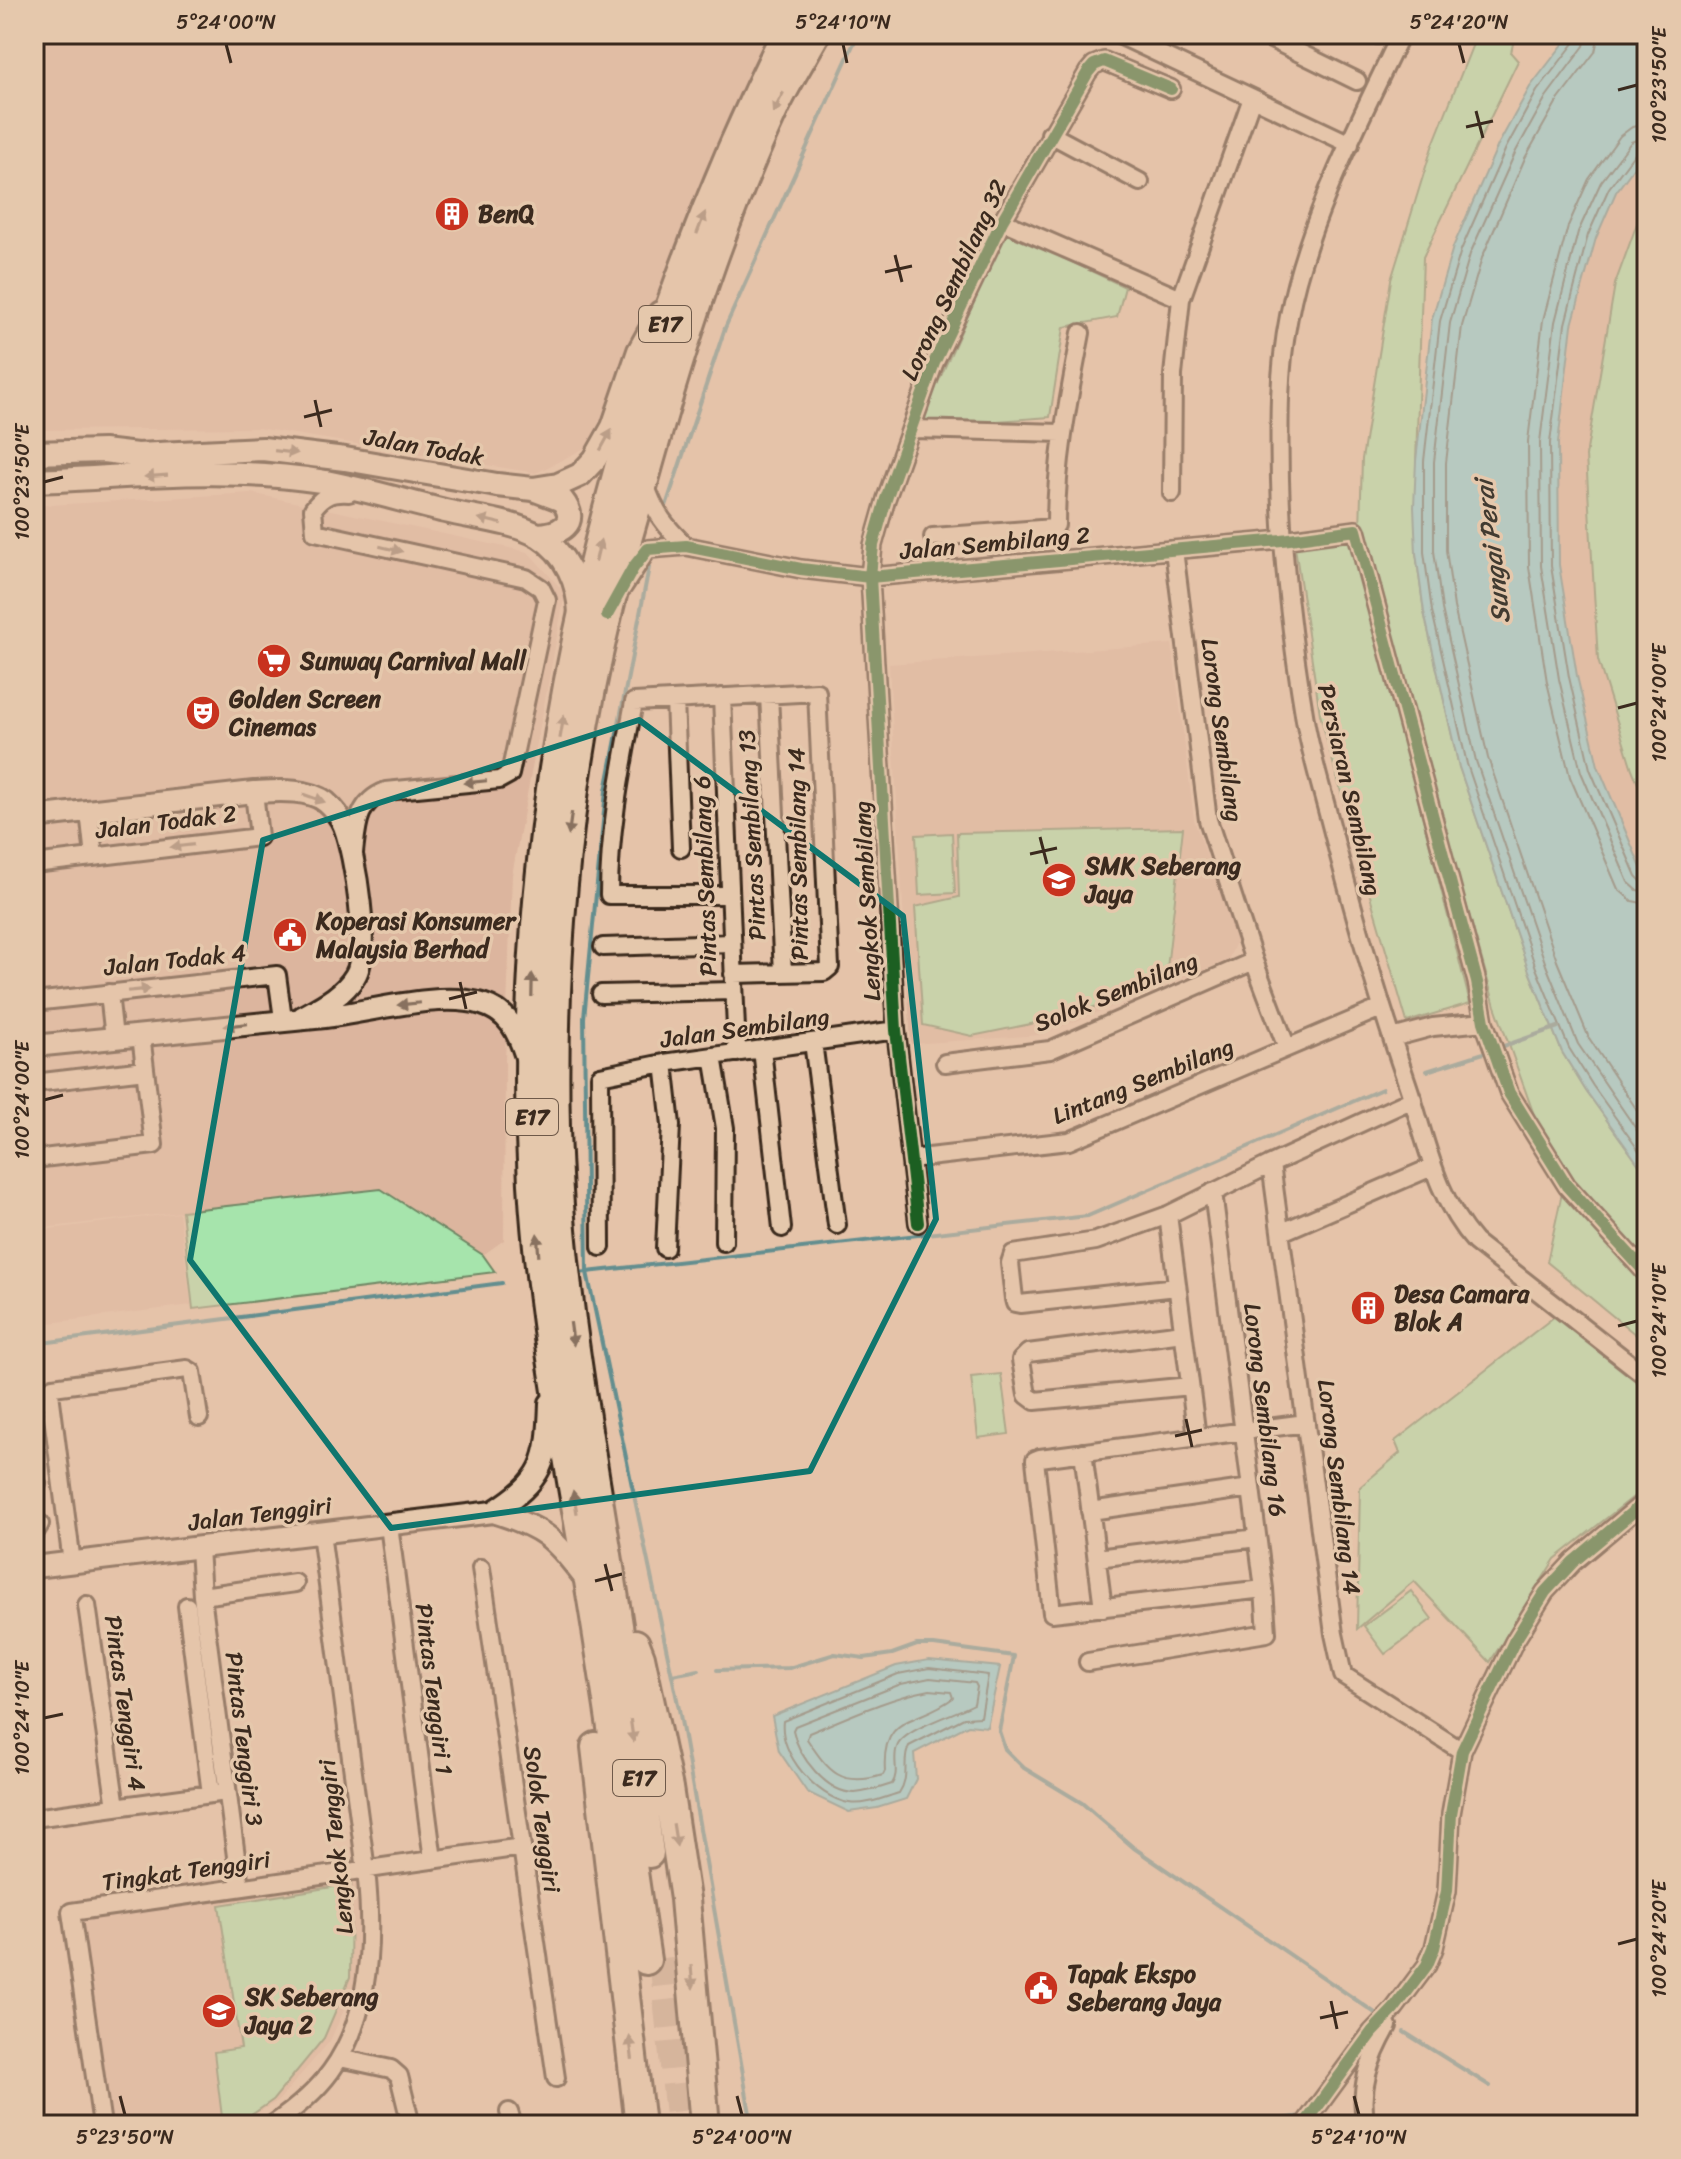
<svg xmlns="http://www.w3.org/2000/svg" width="1681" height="2159" font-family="Sriracha,sans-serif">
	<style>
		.built { fill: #dcb59e }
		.green { fill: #a6e4ac; stroke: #708765; stroke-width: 2 }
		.water { fill: #7fd0db; stroke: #648e8f; stroke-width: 2 }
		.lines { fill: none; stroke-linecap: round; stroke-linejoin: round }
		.shore { stroke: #566c6a; stroke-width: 2 }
		.stream { stroke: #648e8f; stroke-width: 4 }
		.motorway-tunnel { stroke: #c3a48d; stroke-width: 28; stroke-dasharray: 28 14; stroke-linecap: butt }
		.minor-casing { stroke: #3b2a1e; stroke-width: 22 }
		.tertiary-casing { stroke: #3b2a1e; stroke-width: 26 }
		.secondary-casing { stroke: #3b2a1e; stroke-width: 28 }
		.motorway-casing { stroke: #3b2a1e; stroke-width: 34 }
		.minor { stroke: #e5c8ac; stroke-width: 16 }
		.tertiary { stroke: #e5c8ac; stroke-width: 20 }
		.secondary { stroke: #e5c8ac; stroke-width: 22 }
		.motorway { stroke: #e5c8ac; stroke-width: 28 }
		.cycleway-casing { stroke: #e5c8ac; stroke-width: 17 }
		.cycleway { stroke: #1b5e20; stroke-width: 12 }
		.oneway { fill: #88715e }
		.marked { fill: none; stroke: #0f766e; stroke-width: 6; stroke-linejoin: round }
		.ticks { fill: none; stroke: #3b2a1e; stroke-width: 3 }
		.labels { text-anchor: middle; stroke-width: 7; stroke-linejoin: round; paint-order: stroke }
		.shield { fill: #e5c8ac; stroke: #6e5949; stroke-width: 2 }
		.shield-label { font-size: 22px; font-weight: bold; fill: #3b2a1e }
		.poi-label { font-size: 24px; font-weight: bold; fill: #3b2a1e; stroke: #e5c8ac; text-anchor: start }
		.street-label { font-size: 24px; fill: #3b2a1e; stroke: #e5c8ac }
		.water-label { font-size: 26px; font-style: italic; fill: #423b31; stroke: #e5c8ac }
		.neatline { fill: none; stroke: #3b2a1e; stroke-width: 3 }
		.ticks-label { font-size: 20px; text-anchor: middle; fill: #3b2a1e }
	</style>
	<rect width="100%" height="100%" fill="#e5c3a9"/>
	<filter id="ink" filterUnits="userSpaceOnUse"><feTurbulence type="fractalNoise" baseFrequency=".0125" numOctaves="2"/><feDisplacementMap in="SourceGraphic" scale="16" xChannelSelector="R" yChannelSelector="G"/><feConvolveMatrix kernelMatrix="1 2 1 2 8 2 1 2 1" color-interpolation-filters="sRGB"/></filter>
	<g filter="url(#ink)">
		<path class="built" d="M34,34H784L587,447L536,473L258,428L34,430Z
			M1647,150V882L1598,766L1577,676L1559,565L1558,443L1572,325L1596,238L1616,192Z
			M251,493L528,552L565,593L512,875L505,1061L504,1240L483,1255L381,1189L34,1229V506Z
			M1172,644L1194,820L1237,940L1228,960L1041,1035L911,1044L889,664Z
			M179,1213L191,1305L34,1325V1231Z
			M359,1880L357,1981L330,2041L278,2101L236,2125H110L82,1918Z"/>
		<path class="green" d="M1477,34H1515L1511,53L1518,61L1423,257L1416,461V553L1424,612L1459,767L1529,971L1562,1052L1586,1091L1647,1176V1344L1547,1262L1562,1193L1495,1006L1360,530L1362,459L1391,280L1432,147Z
			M1647,196V806L1632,769L1598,660L1586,456L1615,284Z
			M1006,231L1125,287L1117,317L1064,327L1050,417L918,427Z
			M1351,536L1470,1003L1407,1022L1356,848L1320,714L1295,547Z
			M1183,828L1166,977L1075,1015L972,1036L923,1025L915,907L959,897L957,833Z
			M952,833L955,893L919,895L916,835Z
			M381,1189L483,1255L495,1272L193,1309L182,1211Z
			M1559,1313L1647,1389V1486L1555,1559L1490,1662L1414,1581L1357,1629L1360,1487L1400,1453L1395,1441Z
			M1001,1374L1009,1434L978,1438L971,1377Z
			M1411,1591L1432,1619L1385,1654L1364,1626Z
			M351,1884L350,1977L324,2038L273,2100L237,2125H223L214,2052L241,2048L219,1905Z"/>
		<path class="water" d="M1571,34H1647V150L1616,192L1596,238L1572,325L1558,443L1559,565L1577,676L1598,766L1647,882V1176L1586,1091L1562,1052L1529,971L1459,767L1424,612L1416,553L1414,507L1416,461L1432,319L1453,247L1498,145L1530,87Z
			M929,1660L1000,1667L987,1727L968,1725L914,1753L916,1779L906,1799L877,1808L849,1812L807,1792L779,1751L772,1716L896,1666Z"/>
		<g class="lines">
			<path class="shore" d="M1577,34L1575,42L1537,91L1506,148L1461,250L1440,321L1424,461V552L1432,611L1467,764L1536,968L1569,1048L1593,1086L1647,1162
				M1587,34L1584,46L1546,97L1515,153L1470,254L1450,323L1434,462V551L1442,609L1476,761L1546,965L1578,1044L1647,1145
				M1599,34L1595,52L1556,103L1525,158L1482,258L1462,326L1446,463V550L1454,607L1488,758L1557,961L1589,1038L1647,1125
				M1647,124L1632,127L1620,136L1589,179L1568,226L1543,320L1528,441L1529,567L1547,682L1570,777L1618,889L1632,901L1647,904
				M1647,136L1631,142L1601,182L1578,232L1555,322L1540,442L1541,566L1559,679L1581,772L1628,882L1637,890L1647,892
				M1647,146L1638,149L1609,188L1588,235L1565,324L1550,443L1551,566L1569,677L1590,769L1636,876L1641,881L1647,882
				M929,1668L988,1675L981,1717L964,1718L909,1746C901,1762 911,1775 899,1793C885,1797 865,1806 849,1803C816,1797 779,1754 783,1721L898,1674Z
				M930,1678L975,1683L977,1687L974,1704C958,1713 903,1729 897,1747C892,1760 900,1772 892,1784C880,1788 868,1792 855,1793C826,1793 798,1756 793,1730L795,1726L901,1684Z
				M930,1690L951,1692L953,1698C918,1725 881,1713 885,1771L883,1775C841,1788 829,1772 807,1739L809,1733C848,1717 888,1698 930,1690Z"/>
			<path class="stream" d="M664,512L725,328L858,34
				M649,567L606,791L584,1018L587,1272L679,1709L752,2125
				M1498,1048L1558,1027
				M1427,1071L1490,1051
				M578,1273L1088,1216L1382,1089
				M34,1344L502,1283
				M717,1670L789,1668L835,1654L864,1658L892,1654L917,1645H934L1014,1656L999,1731L1005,1749L1024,1768L1082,1803L1134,1848L1381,2017
				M672,1675L699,1670
				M1404,2032L1490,2086
				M1245,2125L1301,2116"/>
			<path class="motorway-tunnel" d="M663,1958L680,2125"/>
			<g class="minor-casing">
				<path id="minor" d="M1117,34L1350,144
					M1261,34L1357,81
					M1376,34L1378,35
					M1401,34C1360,120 1306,223 1289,316C1278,371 1279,425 1280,480C1282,560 1292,641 1305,720C1311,755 1322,790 1331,825C1353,911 1377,996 1406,1080C1426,1137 1434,1196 1475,1242L1647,1377
					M1050,134L1140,182
					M1002,221L1181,299
					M913,429L1062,433
					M646,486C655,513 665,526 686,546
					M349,493C332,492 323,495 313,509L315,532L526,578L541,588L547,600L510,774L499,780L386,791C357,802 357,826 354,853
					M1172,493L1173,375L1181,299L1252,98
					M933,537L1053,528L1056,525C1056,459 1069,397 1081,333
					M1174,550L1208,820L1254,961L1287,1048
					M623,587L648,549L686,546L801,569L870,577L1282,540L1356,530L1477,982L1484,1022L1509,1093L1567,1186L1647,1274
					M769,695L783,973
					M722,697L737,1053
					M675,700L681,848
					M89,811L94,857
					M34,864L259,837L254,792
					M730,895H609C609,829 622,767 634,702L817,692L830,967L824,972L733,974
					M603,947L732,943
					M109,993L114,1038
					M601,994L734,991
					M34,1002L277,975L283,1019
					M1392,1038L1433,1027L1484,1022
					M813,1042L837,1225
					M762,1049L782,1228
					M713,1056L725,1128L724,1242
					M664,1063L671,1125L665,1248
					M945,1063L1050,1050L1254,961
					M34,1083L145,1070
					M34,1159L154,1145L141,1035
					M911,1159L1069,1141L1381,1008
					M1271,1164L1334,1634L1343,1675L1462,1751
					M1168,1215L1197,1437
					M918,1223L896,1030L870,577L873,545L886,499L934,363L1002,221L1088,72L1094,65L1104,61L1171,89
					M1282,1232L1432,1167
					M601,1247L600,1076L664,1063L896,1030
					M1177,1287L1020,1304L1015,1303L1014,1299L1010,1263L1013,1254L1096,1241L1168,1215L1271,1164L1413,1099
					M1183,1333L1028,1353L1021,1360L1027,1395L1035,1401L1190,1386
					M1083,1452L1103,1608
					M34,1485L37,1484
					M1090,1511L1251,1488
					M389,1525L433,1860
					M34,1534L40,1524
					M199,1548L202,1596L240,1887
					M1097,1558L1257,1538
					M72,1563L50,1393L53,1387L187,1369L192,1372L199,1417
					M481,1568L556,2078
					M1264,1589L1052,1613L1035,1460L1040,1458L1306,1423
					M202,1596L295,1583
					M87,1605L116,1807
					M187,1606L211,1794
					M1088,1662L1267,1633L1264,1589L1213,1192
					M34,1818L226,1792
					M340,2058L391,2069L399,2076L411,2125
					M509,2112L513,2125
					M102,2125L71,1912L522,1847
					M272,2125C294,2110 315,2093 331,2071C372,2015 373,1935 366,1870L321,1533
					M1304,2125L1372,2032L1394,2009L1427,1965L1434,1948L1447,1891L1451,1814L1462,1751L1514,1642L1545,1592L1573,1562L1647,1500
					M1366,2125C1358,2088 1370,2058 1388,2026"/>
			</g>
			<g class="tertiary-casing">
				<path id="tertiary" d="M34,817L254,792C276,791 308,788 326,802C334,809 340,816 344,826C355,855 371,951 355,976C343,996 322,1006 302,1017
					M34,1046C131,1037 228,1027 325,1017C369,1012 440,991 482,1004C509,1012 518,1032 526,1057
					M493,1512C544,1479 548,1463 550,1403
					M34,1567L493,1512C548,1529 553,1538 587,1581"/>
			</g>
			<g class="secondary-casing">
				<path id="secondary" d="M34,453L103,451L137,455L263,449L345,459L497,485L533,489L558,485L580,475L595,459L613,427L639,351L660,313
					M34,481C128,477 227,466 320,481C362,488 403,501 445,511C474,518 512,521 539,536C566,553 579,583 580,614
					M533,489L562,500C581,524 559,534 537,535"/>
			</g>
			<g class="motorway-casing">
				<path id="motorway" d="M635,1644L640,1657L668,1788L685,1899L705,2125
					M596,1747L640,2125
					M649,1853C637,1766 627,1679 613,1593C589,1438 559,1284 555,1128C551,957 567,782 607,615C619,564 635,513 649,462C683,341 721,222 774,108C786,83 801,59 815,34
					M646,1960C627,1835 611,1711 590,1587C568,1453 541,1320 533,1184C511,801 615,376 786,34"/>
			</g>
			<use href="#minor" class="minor"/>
			<use href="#tertiary" class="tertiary"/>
			<use href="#secondary" class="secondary"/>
			<use href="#motorway" class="motorway"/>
			<g class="cycleway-casing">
				<path id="cycleway" d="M607,615L633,568L648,549L686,546L801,569L870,577L1282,540L1356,530L1477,982L1484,1022L1509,1093L1567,1186L1647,1274
					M918,1223L896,1030L870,577L873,545L886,499L934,363L1002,221L1088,72L1094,65L1104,61L1171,89
					M1304,2125L1372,2032L1394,2009L1427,1965L1434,1948L1447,1891L1451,1814L1462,1751L1514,1642L1545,1592L1573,1562L1647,1500"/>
			</g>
			<use href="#cycleway" class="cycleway"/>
		</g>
		<defs><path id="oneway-solid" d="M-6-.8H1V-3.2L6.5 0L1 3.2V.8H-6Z" transform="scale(2)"/></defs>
		<g class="oneway">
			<use href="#oneway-solid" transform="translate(778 103) rotate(117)"/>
			<use href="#oneway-solid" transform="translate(701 223) rotate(-69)"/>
			<use href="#oneway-solid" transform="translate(606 440) rotate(-61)"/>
			<use href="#oneway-solid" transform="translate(286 452) rotate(7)"/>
			<use href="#oneway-solid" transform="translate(156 476) rotate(176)"/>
			<use href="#oneway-solid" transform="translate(490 521) rotate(-167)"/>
			<use href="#oneway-solid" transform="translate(391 549) rotate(13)"/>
			<use href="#oneway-solid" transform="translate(598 551) rotate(-77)"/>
			<use href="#oneway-solid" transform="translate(562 727) rotate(-80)"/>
			<use href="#oneway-solid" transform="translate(475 782) rotate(174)"/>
			<use href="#oneway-solid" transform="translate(314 798) rotate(20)"/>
			<use href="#oneway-solid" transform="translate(570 824) rotate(98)"/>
			<use href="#oneway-solid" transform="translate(182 846) rotate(173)"/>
			<use href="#oneway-solid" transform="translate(532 985) rotate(-89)"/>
			<use href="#oneway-solid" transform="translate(139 990) rotate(-6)"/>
			<use href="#oneway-solid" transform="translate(409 1004) rotate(174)"/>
			<use href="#oneway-solid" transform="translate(236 1025) rotate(173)"/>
			<use href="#oneway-solid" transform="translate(538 1245) rotate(-94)"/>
			<use href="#oneway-solid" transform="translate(572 1334) rotate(82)"/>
			<use href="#oneway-solid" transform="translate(575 1502) rotate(-100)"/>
			<use href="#oneway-solid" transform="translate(632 1731) rotate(82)"/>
			<use href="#oneway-solid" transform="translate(675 1835) rotate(81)"/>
			<use href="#oneway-solid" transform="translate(692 1977) rotate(85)"/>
			<use href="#oneway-solid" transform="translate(631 2048) rotate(-97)"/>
		</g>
	</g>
	<path d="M0 0H1681V2159H0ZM639,720L903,916L936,1219L810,1471L391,1528L190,1260L263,840Z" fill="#e5c3a9" fill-opacity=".55" fill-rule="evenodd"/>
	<path class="marked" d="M639,720L903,916L936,1219L810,1471L391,1528L190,1260L263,840Z"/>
	<path class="ticks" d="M226,44L231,63M843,44L847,63M1459,44L1464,63M1618,90L1637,85M1476,111L1483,138M1466,127L1493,121M895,255L902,282M885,272L912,266M315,400L321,427M304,417L332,410M44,482L63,477M1618,708L1637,703M1040,837L1047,864M1030,854L1057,848M460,982L466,1009M449,999L477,992M44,1100L63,1095M1618,1326L1637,1321M1186,1419L1192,1447M1175,1436L1202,1430M605,1564L612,1591M595,1581L622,1574M44,1718L63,1714M1618,1944L1637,1939M1331,2001L1337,2029M1320,2018L1348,2012M120,2096L125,2115M737,2096L742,2115M1354,2096L1359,2115"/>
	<defs>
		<g id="building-disc" transform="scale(1.8)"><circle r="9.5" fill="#c8321e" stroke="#e5c8ac"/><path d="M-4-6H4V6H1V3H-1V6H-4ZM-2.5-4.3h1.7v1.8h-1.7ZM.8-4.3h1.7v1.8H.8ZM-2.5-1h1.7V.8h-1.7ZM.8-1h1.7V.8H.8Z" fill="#fff"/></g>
		<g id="supermarket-disc" transform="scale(1.8)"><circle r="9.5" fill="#c8321e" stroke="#e5c8ac"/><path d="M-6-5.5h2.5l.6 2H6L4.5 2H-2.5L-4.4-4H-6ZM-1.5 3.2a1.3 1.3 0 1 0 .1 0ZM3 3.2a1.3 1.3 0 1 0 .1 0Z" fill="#fff"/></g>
		<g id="theatre-disc" transform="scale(1.8)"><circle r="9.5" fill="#c8321e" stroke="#e5c8ac"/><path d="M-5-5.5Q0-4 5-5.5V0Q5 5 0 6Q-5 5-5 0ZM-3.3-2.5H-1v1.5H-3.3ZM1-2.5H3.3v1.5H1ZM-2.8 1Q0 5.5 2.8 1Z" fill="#fff"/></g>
		<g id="school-disc" transform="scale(1.8)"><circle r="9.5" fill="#c8321e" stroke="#e5c8ac"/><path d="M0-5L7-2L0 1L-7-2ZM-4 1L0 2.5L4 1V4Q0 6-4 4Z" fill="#fff"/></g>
		<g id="civic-disc" transform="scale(1.8)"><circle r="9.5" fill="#c8321e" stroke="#e5c8ac"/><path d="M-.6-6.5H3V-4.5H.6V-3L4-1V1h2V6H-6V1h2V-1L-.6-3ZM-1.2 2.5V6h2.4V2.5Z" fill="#fff"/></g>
	</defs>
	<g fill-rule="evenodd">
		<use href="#building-disc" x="452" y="214"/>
		<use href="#supermarket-disc" x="274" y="661"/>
		<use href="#theatre-disc" x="203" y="713"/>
		<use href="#school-disc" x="1059" y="880"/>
		<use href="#civic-disc" x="290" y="935"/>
		<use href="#building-disc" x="1368" y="1308"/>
		<use href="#civic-disc" x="1041" y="1988"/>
		<use href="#school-disc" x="219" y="2011"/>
	</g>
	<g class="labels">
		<g class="shield">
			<rect x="639" y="306" width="52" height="36" rx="6"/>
			<rect x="506" y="1099" width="52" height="36" rx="6"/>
			<rect x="613" y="1760" width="52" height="36" rx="6"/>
		</g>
		<g class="shield-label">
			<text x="665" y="332">E17</text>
			<text x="532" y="1125">E17</text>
			<text x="639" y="1786">E17</text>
		</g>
		<g class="poi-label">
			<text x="478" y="222">BenQ</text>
			<text x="300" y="669">Sunway Carnival Mall</text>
			<text x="229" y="707">Golden Screen<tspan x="229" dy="28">Cinemas</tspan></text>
			<text x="1085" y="874">SMK Seberang<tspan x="1085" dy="28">Jaya</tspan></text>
			<text x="316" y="929">Koperasi Konsumer<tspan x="316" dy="28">Malaysia Berhad</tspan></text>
			<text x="1394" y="1302">Desa Camara<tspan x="1394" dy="28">Blok A</tspan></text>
			<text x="1067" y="1982">Tapak Ekspo<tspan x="1067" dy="28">Seberang Jaya</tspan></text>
			<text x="245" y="2005">SK Seberang<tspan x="245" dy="28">Jaya 2</tspan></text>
		</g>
		<g class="street-label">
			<text transform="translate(954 280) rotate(-65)" y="8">Lorong Sembilang 32</text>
			<text transform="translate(424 447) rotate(10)" y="8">Jalan Todak</text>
			<text transform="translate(995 543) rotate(-5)" y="8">Jalan Sembilang 2</text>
			<text transform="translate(1222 730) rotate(82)" y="8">Lorong Sembilang</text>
			<text transform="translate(1350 790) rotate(77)" y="8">Persiaran Sembilang</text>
			<text transform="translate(166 822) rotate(-7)" y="8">Jalan Todak 2</text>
			<text transform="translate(752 835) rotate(-93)" y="8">Pintas Sembilang 13</text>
			<text transform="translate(798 854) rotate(-91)" y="8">Pintas Sembilang 14</text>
			<text transform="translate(705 876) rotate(-92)" y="8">Pintas Sembilang 6</text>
			<text transform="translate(867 901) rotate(-93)" y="8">Lengkok Sembilang</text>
			<text transform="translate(175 960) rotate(-6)" y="8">Jalan Todak 4</text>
			<text transform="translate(1116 992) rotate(-22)" y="8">Solok Sembilang</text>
			<text transform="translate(745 1028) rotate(-8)" y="8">Jalan Sembilang</text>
			<text transform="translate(1143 1081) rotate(-22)" y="8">Lintang Sembilang</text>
			<text transform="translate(1265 1410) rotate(83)" y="8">Lorong Sembilang 16</text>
			<text transform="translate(1339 1487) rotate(83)" y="8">Lorong Sembilang 14</text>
			<text transform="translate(260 1514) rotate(-7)" y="8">Jalan Tenggiri</text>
			<text transform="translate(434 1689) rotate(83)" y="8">Pintas Tenggiri 1</text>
			<text transform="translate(125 1703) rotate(82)" y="8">Pintas Tenggiri 4</text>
			<text transform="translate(244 1739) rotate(83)" y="8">Pintas Tenggiri 3</text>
			<text transform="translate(542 1819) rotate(82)" y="8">Solok Tenggiri</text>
			<text transform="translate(336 1847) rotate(-96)" y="8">Lengkok Tenggiri</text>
			<text transform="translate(186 1871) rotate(-8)" y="8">Tingkat Tenggiri</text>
		</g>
		<g class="water-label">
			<text transform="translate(1492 552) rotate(-97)" y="9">Sungai Perai</text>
		</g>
	</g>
	<rect width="1681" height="2159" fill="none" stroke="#e5c8ac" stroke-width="88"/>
	<rect x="44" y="44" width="1593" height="2071" class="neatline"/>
	<g class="ticks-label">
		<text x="226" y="29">5°24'00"N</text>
		<text x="843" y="29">5°24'10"N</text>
		<text x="1459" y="29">5°24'20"N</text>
		<text transform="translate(1659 85) rotate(-90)" y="7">100°23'50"E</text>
		<text transform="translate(22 482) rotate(-90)" y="7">100°23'50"E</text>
		<text transform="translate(1659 703) rotate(-90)" y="7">100°24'00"E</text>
		<text transform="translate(22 1100) rotate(-90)" y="7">100°24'00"E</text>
		<text transform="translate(1659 1321) rotate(-90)" y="7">100°24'10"E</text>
		<text transform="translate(22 1718) rotate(-90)" y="7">100°24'10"E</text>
		<text transform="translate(1659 1939) rotate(-90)" y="7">100°24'20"E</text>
		<text x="125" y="2144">5°23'50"N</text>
		<text x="742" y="2144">5°24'00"N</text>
		<text x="1359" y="2144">5°24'10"N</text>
	</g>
</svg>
